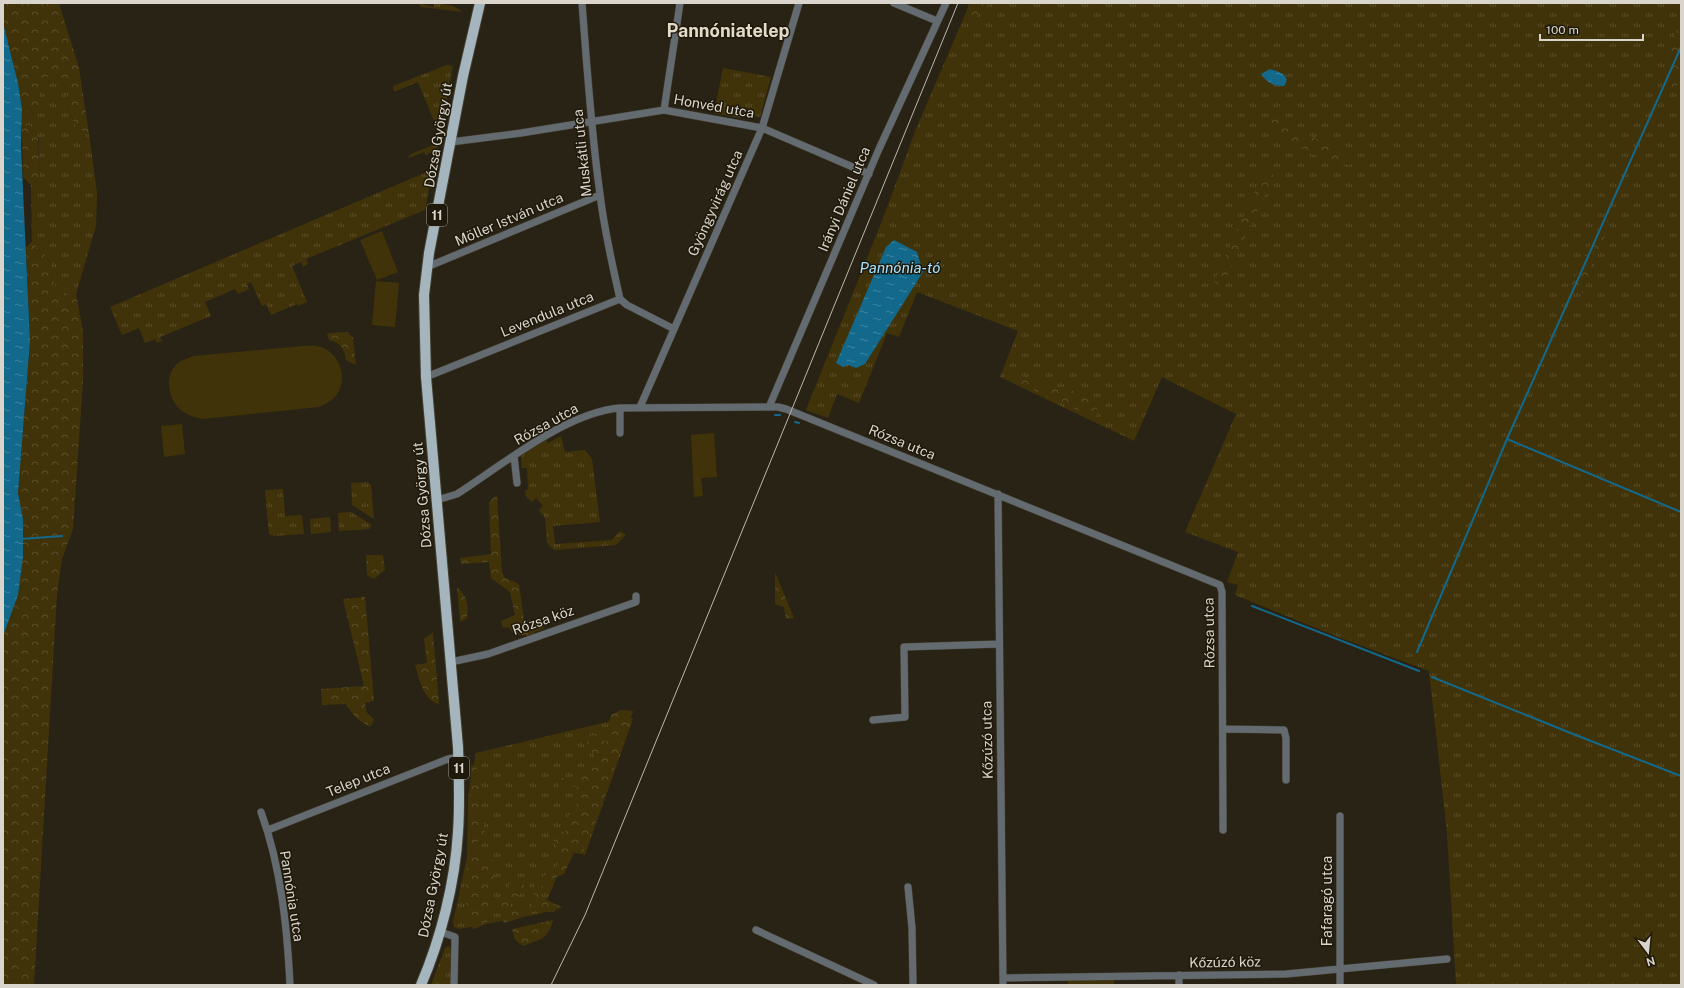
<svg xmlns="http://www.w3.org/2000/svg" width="1684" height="988" font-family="'Public Sans',sans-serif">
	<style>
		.grass { fill: url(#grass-tufts) }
		.forest { fill: url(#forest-crowns) }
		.garden { fill: #413309 }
		.water { fill: url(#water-ripples) }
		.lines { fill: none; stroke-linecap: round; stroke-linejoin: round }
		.stream { stroke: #12698c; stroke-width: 2 }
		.minor-casing { stroke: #443f31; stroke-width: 8 }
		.primary-casing { stroke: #443f31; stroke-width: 12 }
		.minor { stroke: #636b70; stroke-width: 7 }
		.primary { stroke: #a4b5be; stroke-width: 10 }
		.tram { stroke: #bbb7ac; stroke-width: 1 }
		.labels { text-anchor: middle; stroke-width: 3; stroke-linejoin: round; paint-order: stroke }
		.shield { fill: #1f190b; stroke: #a19d92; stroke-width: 1 }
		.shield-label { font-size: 13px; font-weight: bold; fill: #d9d5cc }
		.street-label { font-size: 14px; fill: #d9d5cc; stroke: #1f190b }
		.water-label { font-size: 15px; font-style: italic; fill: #a5e1ff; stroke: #1f190b }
		.district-label { font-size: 18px; font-weight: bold; fill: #e3dbc8; stroke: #1f190b }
	</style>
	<defs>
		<pattern id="grass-tufts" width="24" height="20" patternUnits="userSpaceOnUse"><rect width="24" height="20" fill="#413309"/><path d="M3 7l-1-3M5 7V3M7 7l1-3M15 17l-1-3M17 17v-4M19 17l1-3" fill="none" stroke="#5c502c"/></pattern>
		<pattern id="forest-crowns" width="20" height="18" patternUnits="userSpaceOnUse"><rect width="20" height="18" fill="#413309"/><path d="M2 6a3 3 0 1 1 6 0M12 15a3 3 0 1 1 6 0" fill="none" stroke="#5c502c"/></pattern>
		<pattern id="water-ripples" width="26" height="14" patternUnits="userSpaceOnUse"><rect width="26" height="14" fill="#12698c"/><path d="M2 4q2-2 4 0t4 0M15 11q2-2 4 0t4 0" fill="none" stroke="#3f84a0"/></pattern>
	</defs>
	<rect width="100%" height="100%" fill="#282314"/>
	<path class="grass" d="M418,3L433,7L435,3L453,6L463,12L421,7Z
		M970,3H1681V985H1456L1447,833L1429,671L1333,635L1235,595L1238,585L1227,582L1238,552L1185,532L1236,414L1162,377L1134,441L1000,377L1018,331L917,292L899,337L887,333L859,403L837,394L828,418L806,410L882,221L916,129Z
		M447,65L453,66L437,149L426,155L424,152L408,158L411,154L438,143L435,133L438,131L418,82L396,91H394L393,86Z
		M723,68L771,77L760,117L744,115L740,118L714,113Z
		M54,76L65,86L69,109L76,128L89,134L97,193L96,226L76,294L64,296C54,287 51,279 53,265L32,242L31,185L40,178C40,164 37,152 39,138L28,125L22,129V109L28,112L41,106L38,90L43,77Z
		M429,171L432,172L425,210L306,259L308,264L303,267L301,262L292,266L307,302L298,306L297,304L271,315L266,304L262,306L251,282L247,284L249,289L238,294L235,289L205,302L211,316L160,337L162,341L157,343L155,339L145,343L139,328L122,335L110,307Z
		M561,436L565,452L585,450L592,459L600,522L553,526L555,544L612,540L620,531L626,535L616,545L554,550L547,543L545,518L539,510L543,506L536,498L532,502L526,497L525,491L528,489L527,468H522L521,456L546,440L548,443Z
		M368,482L371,485L374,519L352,505L351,483Z
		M283,489L285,516L302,515L304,534L274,536L269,534L265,490Z
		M351,512L372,525L369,529L339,531L338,513Z
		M330,517L331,532L311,534L310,519Z
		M628,717L633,719L585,855L568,850L547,900L562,907L561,908L539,914L459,929L454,927L453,922L467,857L468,796L476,753Z
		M449,946L451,950L450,985H431L445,948Z"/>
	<path class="forest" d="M3,3H59L79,68L89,134L76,128L69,109L65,86L54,76L43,77L38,90L41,106L35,112H28L22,109L18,83L3,23Z
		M970,3H989L971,23L968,6Z
		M1681,23V80L1670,94L1665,68L1671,53L1676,31Z
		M1280,106L1282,109L1278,121L1346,153L1350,157L1351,162L1349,165C1334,170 1287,140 1272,131L1270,127C1273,118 1270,109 1280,106Z
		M28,125L35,128C40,140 37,139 38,150C38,159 40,168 40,178L31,185L23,177L22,129Z
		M1264,171H1271L1273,175L1271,182L1224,282L1221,285L1216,284L1214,281L1216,277Z
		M1607,220L1611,229L1607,231L1582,294L1569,290L1601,222Z
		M32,242L53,265C51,279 54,287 64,296L76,294L83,331V381L73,529L62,559L57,594L34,985H3V636L18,595L23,519L18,493L30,341L26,247Z
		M348,332L353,338L356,365L346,360C344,348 341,343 329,340L327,333Z
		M1023,376L1049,387H1066L1095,404L1098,412L1095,418L1018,383L1021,377Z
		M497,495L502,572L505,578L519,584L524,620H544L543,629L535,632L531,636C522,635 513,636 509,627L503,628L501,621L515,615L510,592L491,578L489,562L461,564L460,558L491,554L489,502Z
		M366,555H383L385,570L374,579L367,575Z
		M775,572L794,618L786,619L784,607L775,604Z
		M457,587C467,596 469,605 467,618L460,622Z
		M365,597L374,701L365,703L367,713L374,719L372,725L369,726C357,720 353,715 346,704L322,705L321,689L364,686L343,599Z
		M433,632L439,703V704C423,701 419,677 415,665L427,663L424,639Z
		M621,710L633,711L600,811L582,854L574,853L564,874L550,879L543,885L541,896L544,901L558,907L554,912H539L504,923C497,906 503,899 510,883L520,881L527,889L511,901V908L515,911L531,908L534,899L535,884L545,875L555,869L562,857L554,841L547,832L552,829L565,833L568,816L575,810L578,799L577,786L559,789L556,776L566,779L568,784L590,773L596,759L588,746L586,737L594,735L606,742L613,736L609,724L611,715Z
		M471,765L476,767L482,782C474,801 484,817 485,837L477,842L479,853L492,860L494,883L485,898L493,907C490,922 487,925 473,929L469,922L470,908L464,901L469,852Z
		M553,920C548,940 540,939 523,946L515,940L512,929Z"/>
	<path class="garden" d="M382,231L398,272L377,280L360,240Z
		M376,281L399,283L395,327L372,325Z
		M303,346C307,346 312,345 316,346C338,349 349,376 337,394C333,401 326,404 319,407L202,419C195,417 187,415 181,410C167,398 163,372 181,361C185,359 190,358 193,356Z
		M182,424L185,454L164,457L161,426Z
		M714,433L717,477L701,478L703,496L694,497L691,435Z
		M1114,979V985H1068V980Z"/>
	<path class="water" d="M3,23L18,83L22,109L21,146L30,341L18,493L23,519V557L18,595L3,636Z
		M1270,69C1279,72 1292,75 1284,86C1275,87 1266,82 1261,74Z
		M894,240L917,252L923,272L865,364L856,368L848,365L843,367L836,363L886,247Z"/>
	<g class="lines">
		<path class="stream" d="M775,415H780
			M795,422L799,423
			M1507,439L1681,512
			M21,539L62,536
			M1252,606L1419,671
			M1417,652L1507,439L1681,47
			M1432,677L1573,734L1681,776"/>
		<g class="minor-casing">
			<path id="minor" d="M582,3C587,67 591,131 600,194C604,229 612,264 620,299
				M894,3L937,21
				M664,110L680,3
				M451,142L521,133L664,110L762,128L869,174
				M427,267L600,195
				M426,377L620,299L627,305L674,329
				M640,407L762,128L799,3
				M769,407L879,149L946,3
				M620,433V408
				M514,456L517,483
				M998,494L1003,985
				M437,500L457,494C502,465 567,412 620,408L778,407L786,409L1220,585L1222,592L1223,830
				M451,662L488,654L636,602V596
				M873,720L905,717L904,647L999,644
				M1223,729L1284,730L1286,738V780
				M261,812C281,867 287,926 290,985
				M1340,816V985
				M268,830L448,759L458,757
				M908,887L912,928L913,985
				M756,930L874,985
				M441,932L455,937L454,985
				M1179,975V985
				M1003,978L1286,974L1447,959"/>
		</g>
		<g class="primary-casing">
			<path id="primary" d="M421,985C441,938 455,883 458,832C460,804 459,775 458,747L426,377L424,295L429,253L463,76L480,3"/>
		</g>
		<use href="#minor" class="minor"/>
		<use href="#primary" class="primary"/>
		<path class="tram" d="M551,985L585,915L958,3"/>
	</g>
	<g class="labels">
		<g class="shield">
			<rect x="427" y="204" width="20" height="22" rx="3"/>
			<rect x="449" y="757" width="20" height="22" rx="3"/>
		</g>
		<g class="shield-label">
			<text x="437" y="220">11</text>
			<text x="459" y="773">11</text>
		</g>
		<g class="street-label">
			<text transform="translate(714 106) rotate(10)" y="5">Honvéd utca</text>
			<text transform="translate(438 135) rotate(-80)" y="5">Dózsa György út</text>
			<text transform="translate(582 153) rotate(-96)" y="5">Muskátli utca</text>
			<text transform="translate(844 199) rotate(-67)" y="5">Irányi Dániel utca</text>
			<text transform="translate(715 203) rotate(-66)" y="5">Gyöngyvirág utca</text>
			<text transform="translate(509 219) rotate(-23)" y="5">Möller István utca</text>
			<text transform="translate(547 314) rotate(-22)" y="5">Levendula utca</text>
			<text transform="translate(546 424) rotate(-29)" y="5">Rózsa utca</text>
			<text transform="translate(902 442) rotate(22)" y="5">Rózsa utca</text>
			<text transform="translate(422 495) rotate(-95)" y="5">Dózsa György út</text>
			<text transform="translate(543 620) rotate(-19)" y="5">Rózsa köz</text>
			<text transform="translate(1209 633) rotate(-91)" y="5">Rózsa utca</text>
			<text transform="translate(987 740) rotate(-91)" y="5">Kőzúzó utca</text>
			<text transform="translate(358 780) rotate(-22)" y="5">Telep utca</text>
			<text transform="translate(433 885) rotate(-79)" y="5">Dózsa György út</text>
			<text transform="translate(292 896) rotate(81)" y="5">Pannónia utca</text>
			<text transform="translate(1327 901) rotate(-90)" y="5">Fafaragó utca</text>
			<text transform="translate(1225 962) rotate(-1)" y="5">Kőzúzó köz</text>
		</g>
		<g class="water-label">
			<text x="900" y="273">Pannónia-tó</text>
		</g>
		<g class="district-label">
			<text x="728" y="37">Pannóniatelep</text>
		</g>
	</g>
	<rect width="1684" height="988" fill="none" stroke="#d9d5cc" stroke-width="8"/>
	<g transform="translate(1648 952) rotate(164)" stroke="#1f190b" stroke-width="3" paint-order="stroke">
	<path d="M0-3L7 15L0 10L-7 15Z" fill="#d9d5cc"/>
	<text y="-6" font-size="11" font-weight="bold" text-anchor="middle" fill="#d9d5cc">N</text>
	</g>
	<path d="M1540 34v6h103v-6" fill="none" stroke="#d9d5cc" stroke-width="2"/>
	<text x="1546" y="34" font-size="12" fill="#d9d5cc" stroke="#1f190b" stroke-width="3" paint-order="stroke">100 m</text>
</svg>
